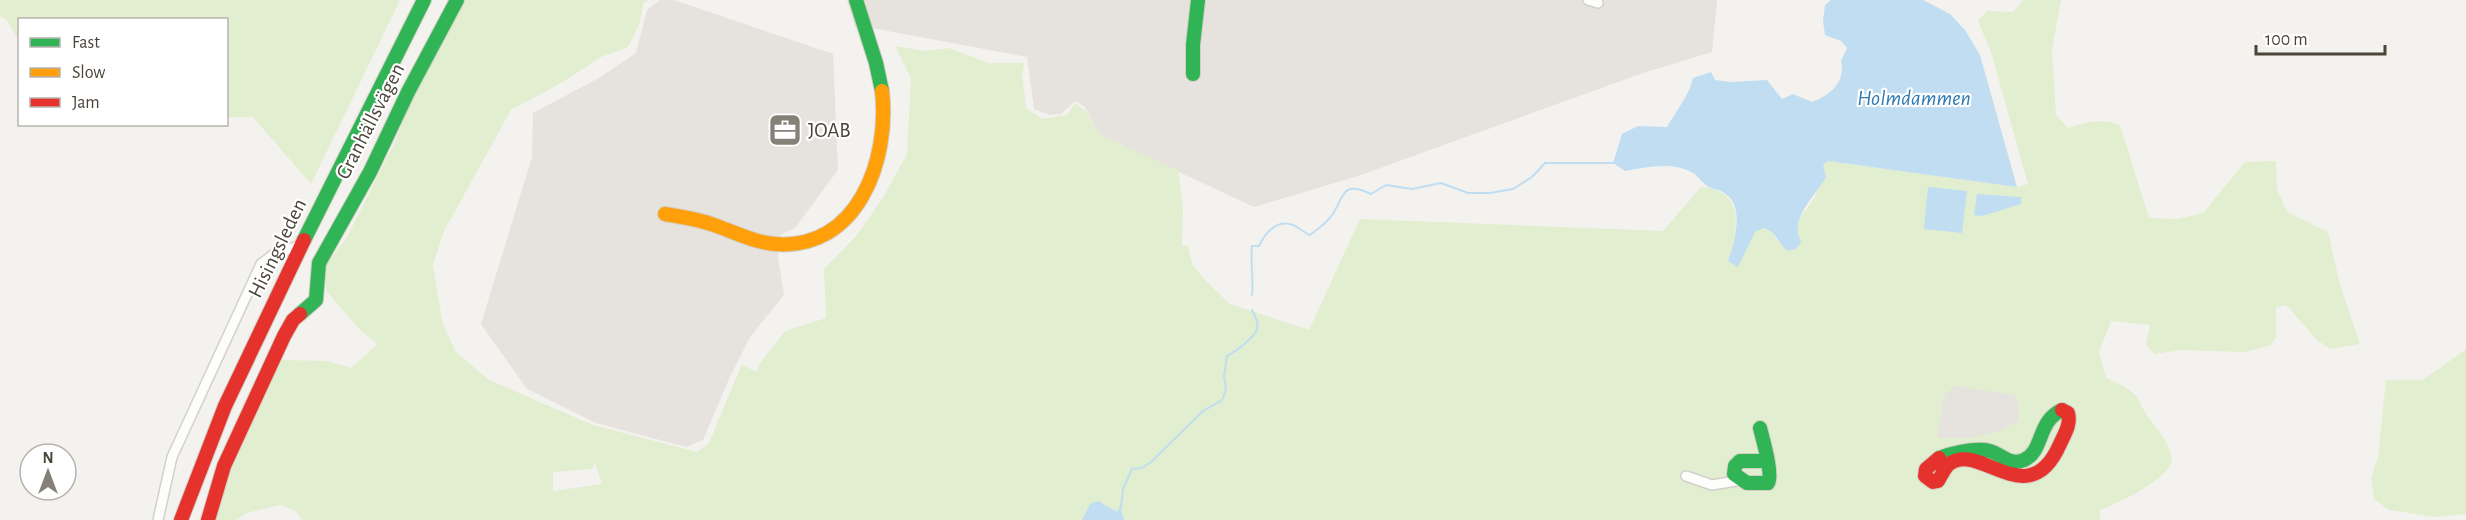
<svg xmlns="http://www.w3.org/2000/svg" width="2466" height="520" font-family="'Alegreya Sans',sans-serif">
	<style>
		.industrial { fill: #e6e2de }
		.green { fill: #e1eecf; fill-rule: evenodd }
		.parking { fill: #e6e3df }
		.water { fill: #c0ddf1 }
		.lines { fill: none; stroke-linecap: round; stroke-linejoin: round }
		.stream { stroke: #c0ddf1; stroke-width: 2 }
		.street-casing { stroke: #d2d0cb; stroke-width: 12 }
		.fast-casing { stroke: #d3cfc5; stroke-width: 16 }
		.slow-casing { stroke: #d3cfc5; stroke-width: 16 }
		.jam-casing { stroke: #d3cfc5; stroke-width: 16 }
		.street { stroke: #fdfdfc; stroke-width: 9 }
		.fast { stroke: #30b455; stroke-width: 14 }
		.slow { stroke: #ff9f0a; stroke-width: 14 }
		.jam { stroke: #e5322d; stroke-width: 14 }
		.labels { text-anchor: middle; stroke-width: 4.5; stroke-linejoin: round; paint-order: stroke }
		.street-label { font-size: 21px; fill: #4b4439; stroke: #fff }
		.poi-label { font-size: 21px; fill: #4b4439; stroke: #fff; text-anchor: start }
		.water-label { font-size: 22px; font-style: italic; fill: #2e7ab2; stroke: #fff }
	</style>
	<rect width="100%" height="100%" fill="#f4f2ee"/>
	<path class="industrial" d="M660,0H674L833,54L838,170L795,228L780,235L778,257L784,295L750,337L729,379L703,440L686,447L596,423L527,389L481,324L532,157L533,113L599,78L636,53L647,10Z
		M847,0H1717L1712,52L1643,73L1358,176L1254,207L1100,135L1085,107L1075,101L1061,114L1050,115L1034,109L1027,57L877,29L855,27Z"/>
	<path class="green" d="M0,0H400L311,184L253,117H227L226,20H20L19,41L6,19L0,16Z
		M448,0H649L644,2L639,25L628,47L601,57L563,82L511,110L444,231L433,265L443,325L456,352L489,380L593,425L697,452L709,443L742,364L756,372L760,363L785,331L826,318L824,269L857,235L884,196L907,154L911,78L895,46L926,51L949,48L988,63H1024L1022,75L1026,108L1042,119L1067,115L1075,103L1087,112L1100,135L1178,170L1183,206L1182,246L1188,245L1192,264L1205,280L1230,304L1309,330L1360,219L1663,231L1701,187C1746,190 1738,230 1728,261L1749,245L1755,231L1764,228L1772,232L1778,242L1797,235C1799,211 1806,213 1816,195C1820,187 1821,174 1823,165L1828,161L2017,187L2028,184L1991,52L1978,21L1987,11L2013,12L2023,0H2061L2052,49L2056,115L2068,128C2088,122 2100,118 2120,125L2149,218L2177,219L2203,213L2245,162L2276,161L2277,189L2287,212L2328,232L2340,285L2360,344L2330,349L2317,340L2286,305L2276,308V337L2271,345L2246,352L2181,350L2154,354L2146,344L2150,325L2111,321L2099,352L2106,378C2115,382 2128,387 2134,394C2139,399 2142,407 2146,414C2155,427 2182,454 2167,470C2150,488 2122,501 2100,510V520H302L296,511L280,505L247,513L235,520H211L233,459L280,360L328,361L351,368L378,344L363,333L326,291V265L347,237L395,142ZM595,463L602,484L553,491V472L592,469Z
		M2466,349V514L2436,517L2389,510L2374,499L2371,478L2378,457L2386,380H2423Z"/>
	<path class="parking" d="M1955,386L2015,395L2019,408V421L1999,431L1969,438H1938V426L1945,395Z"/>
	<path class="water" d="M1831,0H1923L1950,14L1965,30L1980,55L2017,187L1828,161L1823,165L1826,177C1816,195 1788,220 1801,241C1798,249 1794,251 1786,250L1772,232L1764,228L1755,232L1738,267L1728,261C1734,243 1746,205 1724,193C1719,189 1712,190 1707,186C1702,182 1698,176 1693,173C1673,161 1647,167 1625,171L1613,163L1622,134L1638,126L1667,127C1676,111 1689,96 1693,78L1711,72L1715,80L1731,82L1767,80L1782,99L1793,94L1812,102C1830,96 1846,82 1841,61L1847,48L1841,41L1825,35L1823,21L1825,5Z
		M1928,187L1967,191L1962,233L1924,229Z
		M1977,194L2021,197V204L1982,216L1974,215Z
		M1098,501L1117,512L1120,506L1124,520H1082L1090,504Z"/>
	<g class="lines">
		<path class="stream" d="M1252,295C1254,279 1250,263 1252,246H1259C1265,233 1277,219 1293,225C1299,227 1304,233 1310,235C1318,229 1327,223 1332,215C1345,196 1341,180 1371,194L1386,185L1412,189L1441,183L1468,193H1490L1513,189L1532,177L1545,163H1613
			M1121,508L1123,489L1132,469L1141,468L1150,463L1203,411L1222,400L1226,390L1224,377L1227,356C1235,352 1255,337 1257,329C1259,323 1255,316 1252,310"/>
		<g class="street-casing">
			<path id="street" d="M1588,0L1598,3
				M1686,476L1712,485L1742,480
				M158,520L172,457L261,264L274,254L301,245"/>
		</g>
		<g class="fast-casing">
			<path id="fast" d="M856,0L876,63L882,91
				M1193,74V45L1198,0
				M304,240L424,0
				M300,314L316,300L319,263L370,172L408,92L457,0
				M1760,428C1763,440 1773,474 1768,483H1747L1734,474L1735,466L1740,461H1766
				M1939,458C1953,453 1970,449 1985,450C2000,451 2007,467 2024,460C2044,451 2037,421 2062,410"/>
		</g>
		<g class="slow-casing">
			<path id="slow" d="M665,214C682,217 698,219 714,225C734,232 753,242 775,244C858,251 890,159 882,91"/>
		</g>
		<g class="jam-casing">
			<path id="jam" d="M1939,458L1926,469L1925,476L1933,482L1938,481C1941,476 1944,469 1948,465C1978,438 2028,517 2060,444C2065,433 2071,424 2068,413L2062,410
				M181,520L225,406L304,240
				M208,520L224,466L284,336L293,320L300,314"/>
		</g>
		<use href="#street" class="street"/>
		<use href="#fast" class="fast"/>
		<use href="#slow" class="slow"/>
		<use href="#jam" class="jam"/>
	</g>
	<defs>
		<g id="office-square" transform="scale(1.725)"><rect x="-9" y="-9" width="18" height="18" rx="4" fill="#868178" stroke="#fff"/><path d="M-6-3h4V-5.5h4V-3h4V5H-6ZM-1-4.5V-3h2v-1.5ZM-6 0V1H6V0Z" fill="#fff"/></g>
	</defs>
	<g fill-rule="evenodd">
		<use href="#office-square" x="785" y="130"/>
	</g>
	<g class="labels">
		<g class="street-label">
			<text transform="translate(370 121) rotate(-63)" y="7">Granhällsvägen</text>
			<text transform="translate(277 248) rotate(-64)" y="7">Hisingsleden</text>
		</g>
		<g class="poi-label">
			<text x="808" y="137">JOAB</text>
		</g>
		<g class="water-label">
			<text x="1914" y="105">Holmdammen</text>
		</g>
	</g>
	<rect x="18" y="18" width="210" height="108" fill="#ffffff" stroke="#b7b4b0" stroke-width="1.5"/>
	<rect x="30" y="38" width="30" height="9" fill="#30b455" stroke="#b7b4b0" stroke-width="1.5"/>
	<text x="72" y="48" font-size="18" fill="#4b4439">Fast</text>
	<rect x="30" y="68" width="30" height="9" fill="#ff9f0a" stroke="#b7b4b0" stroke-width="1.5"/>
	<text x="72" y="78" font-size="18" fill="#4b4439">Slow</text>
	<rect x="30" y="98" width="30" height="9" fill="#e5322d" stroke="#b7b4b0" stroke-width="1.5"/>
	<text x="72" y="108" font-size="18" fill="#4b4439">Jam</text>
	<g transform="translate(48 472)"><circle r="28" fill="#ffffff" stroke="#b7b4b0" stroke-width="1.5"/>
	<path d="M0-4.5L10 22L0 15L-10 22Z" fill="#868178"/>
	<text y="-9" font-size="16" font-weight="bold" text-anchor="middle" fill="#4b4439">N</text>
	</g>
	<path d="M2256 45v9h129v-9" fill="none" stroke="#4b4439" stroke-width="3"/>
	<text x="2265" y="45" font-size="18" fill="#4b4439" stroke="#ffffff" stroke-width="4.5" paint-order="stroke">100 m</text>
</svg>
